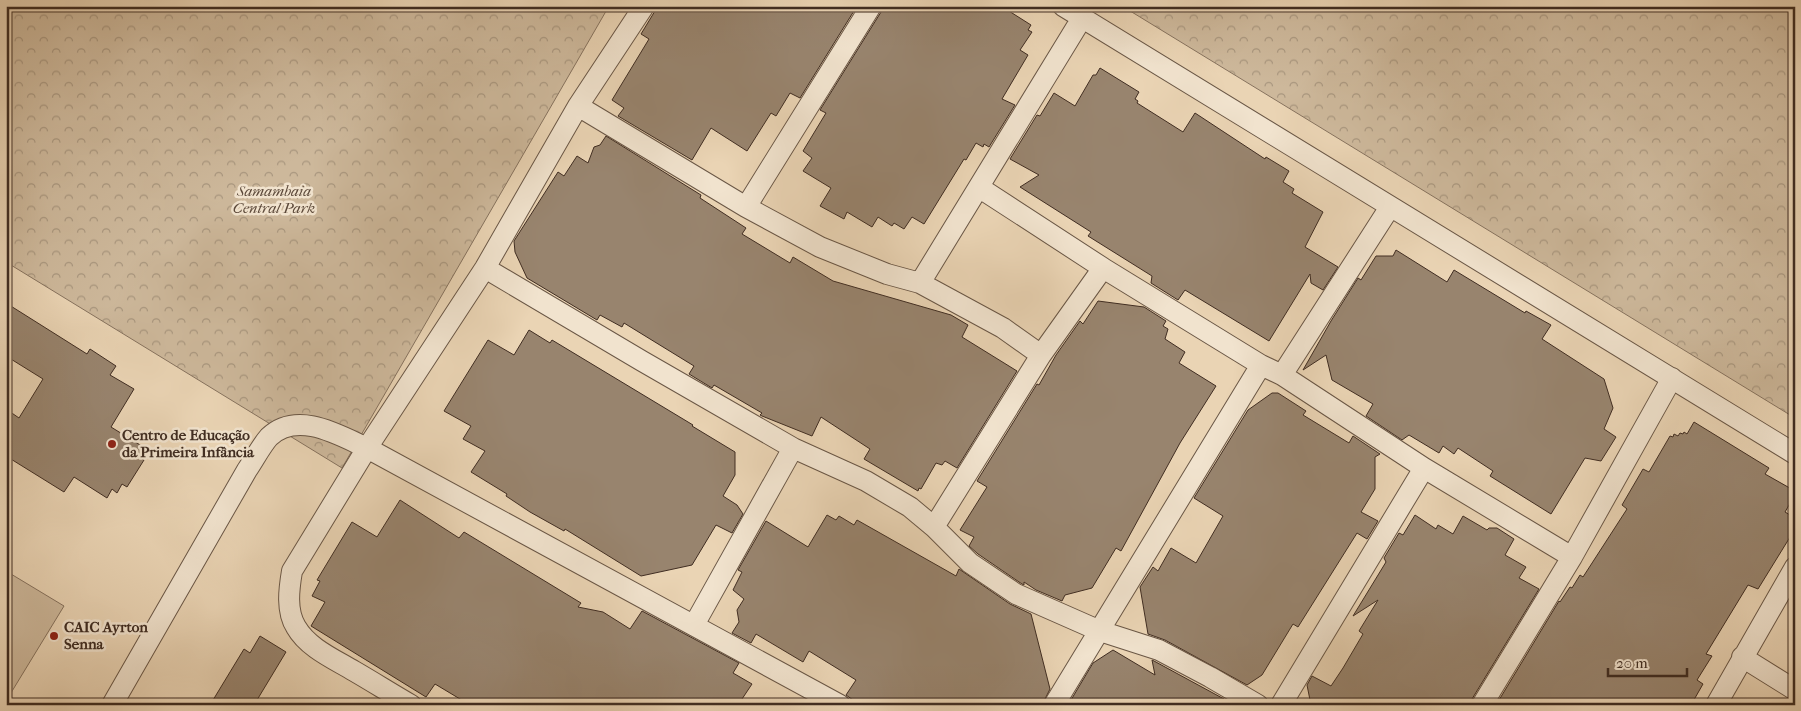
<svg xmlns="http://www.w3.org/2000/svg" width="1801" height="711" font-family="'IM FELL French Canon',serif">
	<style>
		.forest { fill: url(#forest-crowns); stroke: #86725e }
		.garden { fill: #cdb89b; stroke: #86725e }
		.building { fill: #98846e; stroke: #402d22 }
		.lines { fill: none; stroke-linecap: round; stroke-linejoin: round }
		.minor-casing { stroke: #6a5746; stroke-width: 22 }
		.minor { stroke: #f1e3ce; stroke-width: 20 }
		.poi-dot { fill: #8f2418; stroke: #f1e3ce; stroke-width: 2 }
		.labels { text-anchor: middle; stroke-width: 5; stroke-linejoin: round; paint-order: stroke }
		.park-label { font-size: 15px; font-style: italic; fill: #5c493a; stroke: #f1e3ce }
		.poi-label { font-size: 15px; font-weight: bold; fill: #402d22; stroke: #f1e3ce; text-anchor: start }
	</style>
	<defs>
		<pattern id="forest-crowns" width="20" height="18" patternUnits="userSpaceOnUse" patternTransform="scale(1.25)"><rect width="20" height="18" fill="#cdb89b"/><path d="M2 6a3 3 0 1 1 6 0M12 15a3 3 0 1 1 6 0" fill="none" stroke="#a8967e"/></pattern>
	</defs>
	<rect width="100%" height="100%" fill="#ead4b4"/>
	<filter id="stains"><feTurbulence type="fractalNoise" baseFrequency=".004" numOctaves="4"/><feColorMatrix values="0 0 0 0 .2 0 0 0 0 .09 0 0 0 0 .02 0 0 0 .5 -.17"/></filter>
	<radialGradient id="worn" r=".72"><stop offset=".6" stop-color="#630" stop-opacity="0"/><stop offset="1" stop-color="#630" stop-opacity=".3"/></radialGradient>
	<path class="forest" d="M6,6H609L342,468L6,262Z
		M1122,6H1795V418Z"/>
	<path class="garden" d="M6,571L64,606L6,701Z"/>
	<path class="building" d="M658,6H857L800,98L790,93L776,116L771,113L747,151L711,128L692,160L618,116L624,108L612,100L649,39L641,34Z
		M883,6H1001L1031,25L1028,30L1032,32L1020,50L1028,55L1002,99L1015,105L989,147L984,144L983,147L976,143L966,160L964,159L924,224L912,217L904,229L894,223L892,226L878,217L872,227L847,212L844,219L820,206L831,188L803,171L812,158L803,151L826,113L820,110L881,12Z
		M1100,68L1139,92L1135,99L1138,101L1137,103L1183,132L1195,113L1265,159L1266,157L1289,171L1283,182L1294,189L1292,193L1323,212L1305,247L1338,267L1323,290L1311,283L1310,274L1269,341L1185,290L1178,300L1151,283L1152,276L1088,236L1091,232L1020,187L1039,175L1010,159L1037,115L1040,116L1054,93L1075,106L1093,75H1096Z
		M606,136L701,195L700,198L746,228L742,234L790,263L793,257L833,281L951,315L968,325L962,337L1017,371L957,468L945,461L942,465L936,463L921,489L919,488L918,491L864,459L870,449L821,417L812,436L762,416L760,415L762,413L714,385L712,388L689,374L694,366L624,323L622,327L600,315L597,320L527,278L515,252L514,241L558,172L564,176L577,156L588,163L594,147L600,145Z
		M1396,250L1447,282L1454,270L1525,313L1526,311L1551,325L1542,339L1604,379L1613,408L1604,429L1616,437L1601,461L1585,458L1551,514L1490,476L1493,471L1458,448L1454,454L1443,446L1439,453L1409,435L1402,440L1366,416L1373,404L1332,380L1326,355L1303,370L1331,321L1358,278L1361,280L1376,256H1393Z
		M1098,301L1144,307L1166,321L1163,326L1168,329L1165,339L1185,352L1179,363L1216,386L1180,443L1121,551L1116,548L1092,588L1065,595L1062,601L1036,590L1024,582V585L1022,584L978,554L969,546L974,537L960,530L987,487L977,481L1037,384L1039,385L1056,355L1080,321L1083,324Z
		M6,303L87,354L90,349L116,366L110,375L134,389L111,427L145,448L139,457L144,460L127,487L122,484L117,493L112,489L107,498L74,477L64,492L6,456V409L19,418L43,379L6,356Z
		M529,330L550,343L552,340L693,425L692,426L735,452V475L723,496L737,505L743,514L732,533L716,525L692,565L641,576L565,529L564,531L530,512L506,496L507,494L471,472L485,451L463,439L471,426L444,411L488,340L514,355Z
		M1272,393H1278L1306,411L1303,415L1349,443L1353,436L1380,454L1375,457V489L1361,512L1378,521L1367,539L1357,533L1298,627L1293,624L1262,675L1247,685L1165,640L1148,634L1140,587L1153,567L1158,571L1171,548L1196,563L1223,516L1194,498L1248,410Z
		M1694,422L1769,468L1765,474L1795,491V495L1785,512L1795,518V529L1758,589L1748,585L1706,654L1712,656L1697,680L1703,684L1691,705H1496L1559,601L1560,602L1570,587L1572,588L1580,575L1583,577L1627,509L1622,505L1643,469L1649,472L1670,436L1673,437L1674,434L1678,436L1680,433L1683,434L1684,432L1687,434Z
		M400,500L459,538L464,532L581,603L578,607L603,612L630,629L642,611L739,663L733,673L752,684L738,705H470L435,684L426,697L311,626L325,602L312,596L320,581L317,580L352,522L377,537Z
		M827,515L836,520L839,516L854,525L857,520L956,576L959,569L1010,604L1031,614L1050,689L1042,705H860L846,695L856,680L809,651L803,662L756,634L751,643L732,633L739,622L737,610L744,599L733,590L742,572L738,570L766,521L808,547Z
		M1415,515L1436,529L1438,525L1453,534L1463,516L1487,530L1489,528H1497L1514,539L1505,555L1526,567L1519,578L1539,589L1472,699L1470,705H1311L1307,685L1312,676L1331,686L1343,668L1363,634L1359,631L1378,600L1353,616L1386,562L1384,558L1399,533L1403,535Z
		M260,636L286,652L254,705H210L244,649L250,653Z
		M1113,650L1155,675L1152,660L1154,661L1224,699L1216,705H1068L1093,663Z"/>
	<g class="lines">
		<g class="minor-casing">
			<path id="minor" d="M1063,6L1795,454
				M578,106L746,207L820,247L887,274L920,283L1003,328L1041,355
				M980,188L1103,268L1261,365L1282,375L1424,468L1572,557
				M746,207L871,6
				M485,268L642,361L793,448L866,481L910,507L934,527L970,563L1016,594L1100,631L1159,650L1210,677L1258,705
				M920,283L1082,18
				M1282,375L1390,207
				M934,527L1041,355L1103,268
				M694,625L793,448
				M1742,657L1795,690
				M112,705L247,470C254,460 261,446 269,437C297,410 339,435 367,448L840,705
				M411,705C392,694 373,682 354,671C334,659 308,648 296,627C286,611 289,589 292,571L367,448L485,268L578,106L644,6
				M1054,705L1261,365
				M1281,705L1424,468
				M1482,705L1572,557L1672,378
				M1716,705L1795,567"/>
		</g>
		<use href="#minor" class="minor"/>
	</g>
	<g class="poi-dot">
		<circle cx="112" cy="444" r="5"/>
		<circle cx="54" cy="636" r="5"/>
	</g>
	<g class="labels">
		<g class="park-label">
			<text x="274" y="196">Samambaia<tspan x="274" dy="17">Central Park</tspan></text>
		</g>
		<g class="poi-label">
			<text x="122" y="440">Centro de Educação<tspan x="122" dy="17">da Primeira Infância</tspan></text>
			<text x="64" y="632">CAIC Ayrton<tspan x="64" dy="17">Senna</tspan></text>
		</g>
	</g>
	<rect width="1801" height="711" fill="none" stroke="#ead4b4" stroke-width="25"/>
	<rect x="8" y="8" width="1786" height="696" fill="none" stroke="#402d22" stroke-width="2.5"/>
	<rect x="12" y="12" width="1776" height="686" fill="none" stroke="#402d22"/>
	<path d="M1608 668v8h79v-8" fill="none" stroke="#402d22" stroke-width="2.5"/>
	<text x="1616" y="668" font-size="15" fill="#402d22" stroke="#f1e3ce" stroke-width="4" paint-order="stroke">20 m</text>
	<rect width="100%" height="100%" filter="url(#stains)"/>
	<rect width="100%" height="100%" fill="url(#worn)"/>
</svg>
